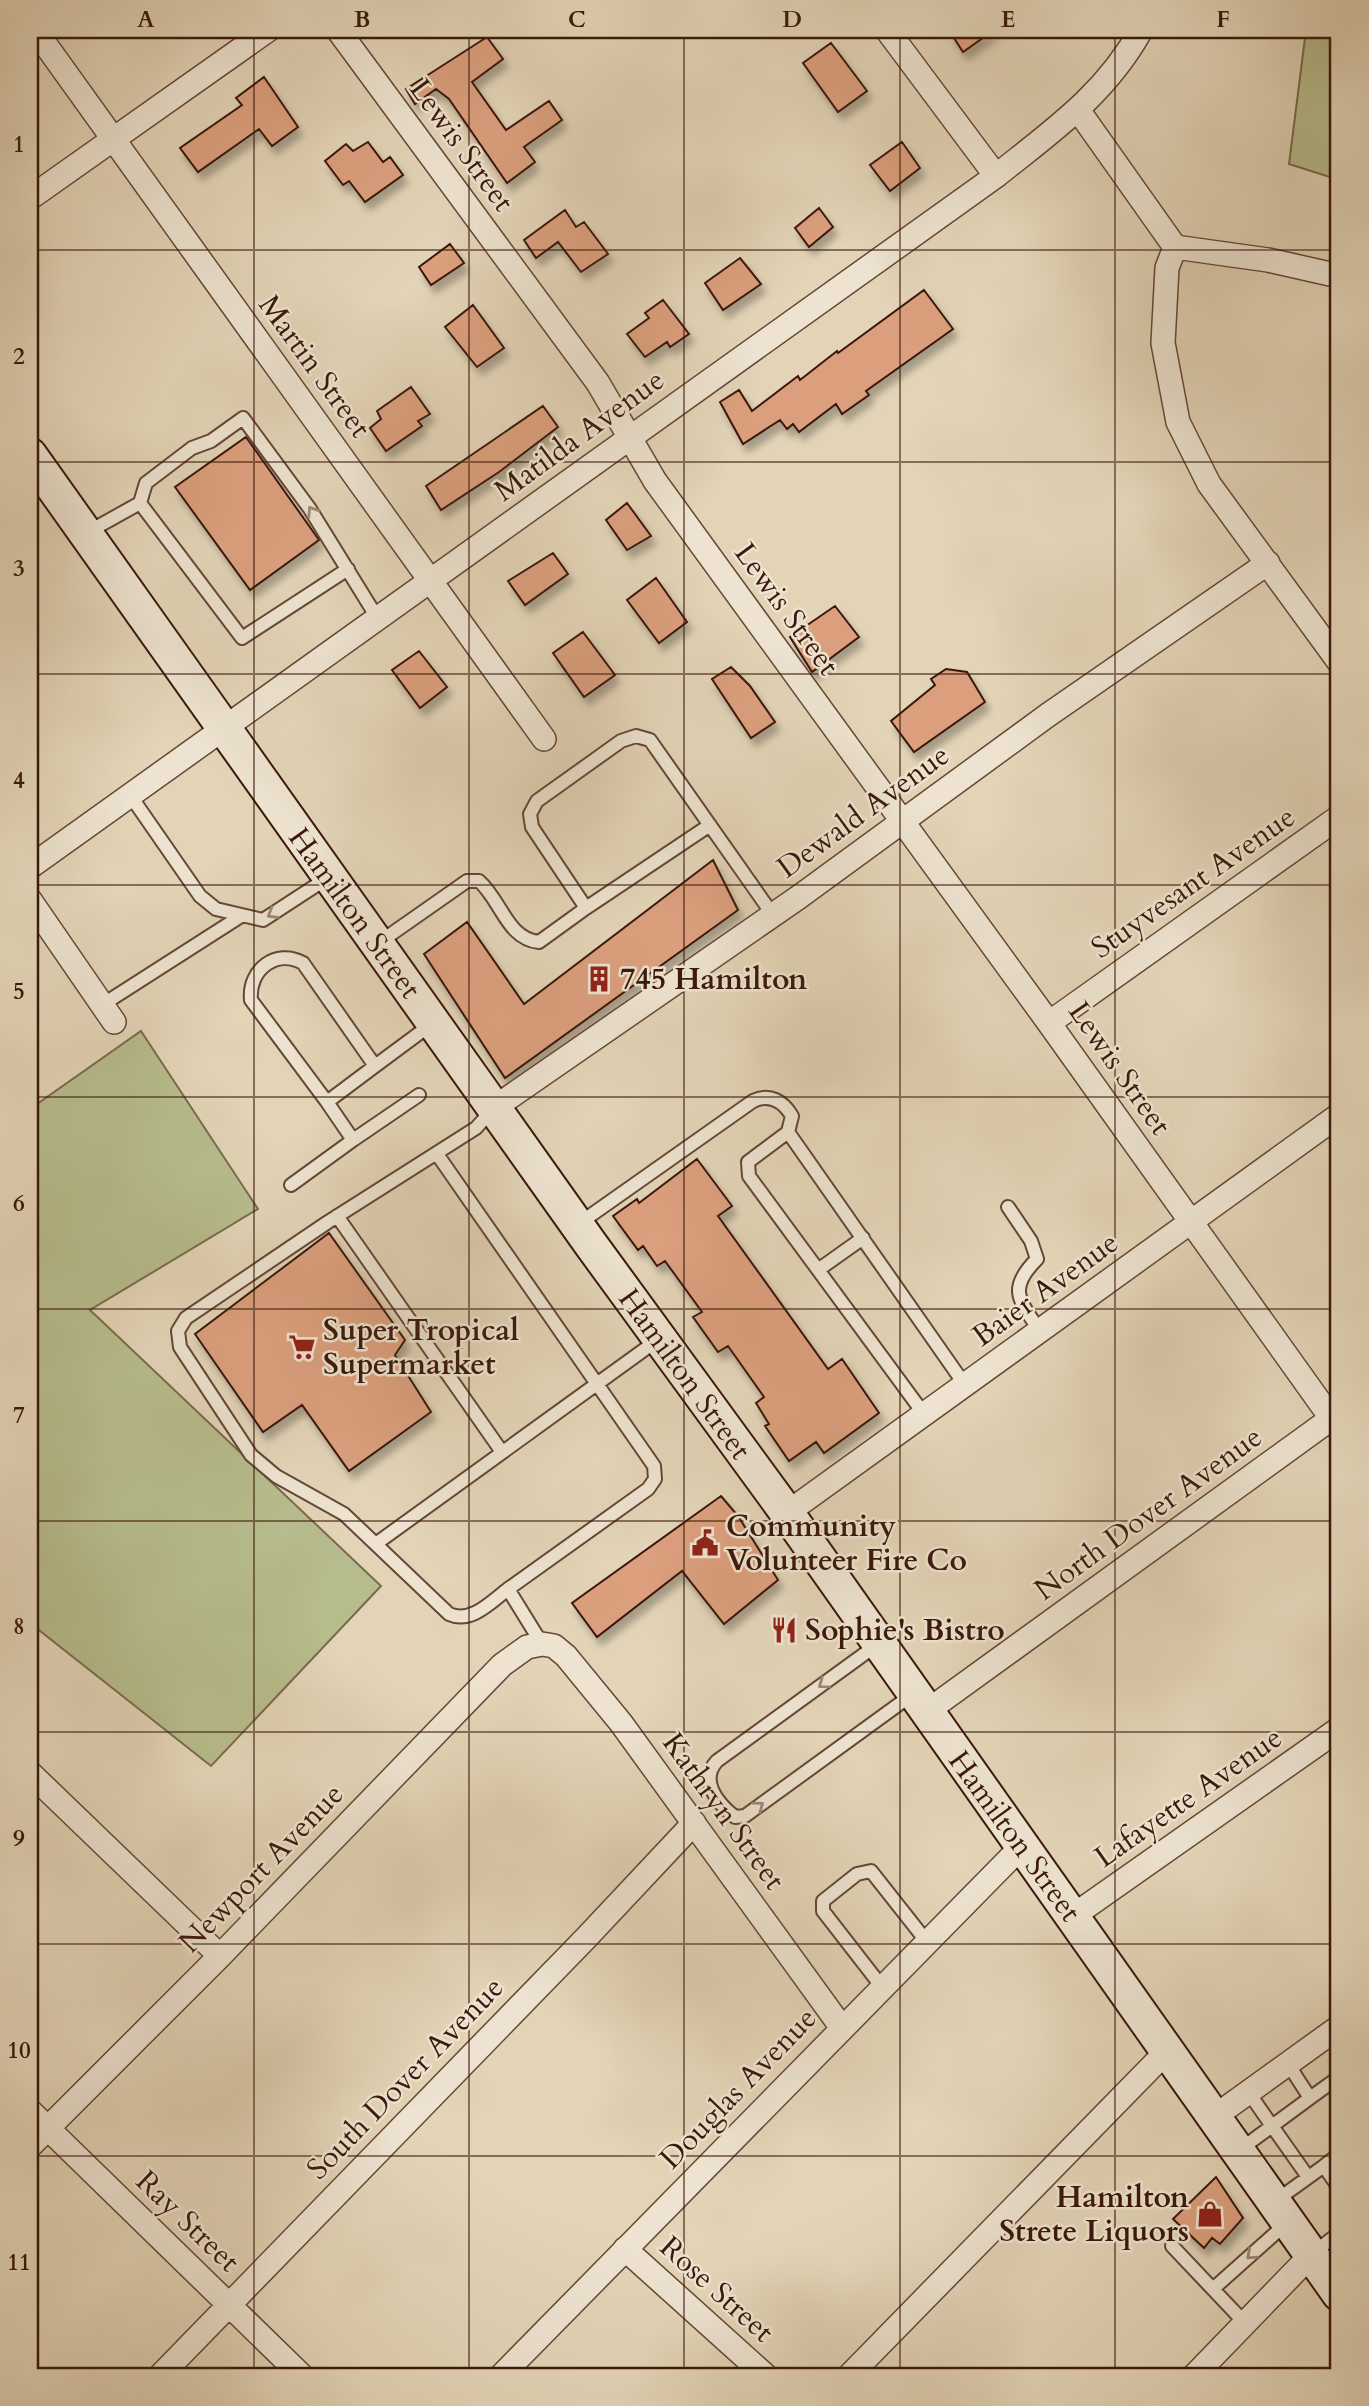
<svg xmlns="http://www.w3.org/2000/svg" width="1369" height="2406" font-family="Cardo,serif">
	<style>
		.green { fill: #b7bc8c; stroke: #796a4c; stroke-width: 2 }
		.building { fill: #db9f7d; stroke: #3b180b; stroke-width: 2; filter: url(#shadow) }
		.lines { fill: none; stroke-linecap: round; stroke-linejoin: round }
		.lane-casing { stroke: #654736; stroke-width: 16 }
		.street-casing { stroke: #654736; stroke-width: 26 }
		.secondary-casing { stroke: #3b180b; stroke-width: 37 }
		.lane { stroke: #ede3d0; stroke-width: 12 }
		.street { stroke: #ede3d0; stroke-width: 23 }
		.secondary { stroke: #ede3d0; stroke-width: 33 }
		.oneway { stroke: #9d8877 }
		.grid { fill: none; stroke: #3b180b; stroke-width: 2; stroke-opacity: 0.55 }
		.labels { text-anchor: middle; stroke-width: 5; stroke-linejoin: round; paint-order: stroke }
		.street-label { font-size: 30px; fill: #3b180b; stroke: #ede3d0 }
		.poi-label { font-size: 30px; font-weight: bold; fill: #3b180b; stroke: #ede3d0; text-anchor: start }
		.neatline { fill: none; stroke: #3b180b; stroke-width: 2.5 }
		.grid-label { font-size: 23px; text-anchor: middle; font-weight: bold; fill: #3b180b }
	</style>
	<defs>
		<filter id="shadow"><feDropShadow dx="4.5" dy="8" stdDeviation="3.5" flood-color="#0004"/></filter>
	</defs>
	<rect width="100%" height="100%" fill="#e3d4b7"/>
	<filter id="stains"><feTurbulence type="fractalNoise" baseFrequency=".00286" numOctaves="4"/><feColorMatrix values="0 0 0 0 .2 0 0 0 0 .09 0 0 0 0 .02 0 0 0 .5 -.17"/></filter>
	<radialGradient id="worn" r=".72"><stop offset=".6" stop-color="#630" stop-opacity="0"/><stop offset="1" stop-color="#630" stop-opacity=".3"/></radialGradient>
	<path class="green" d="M1306,30H1339V180L1289,164Z
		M141,1031L258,1209L90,1310L381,1586L211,1766L30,1623V1109Z"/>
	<path class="building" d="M949,30H994L963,52Z
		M487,37L503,59L472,82L506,130L549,101L562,120L524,147L535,162L507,183L449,99L436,89L415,104L406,89Z
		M831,43L867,91L838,112L803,63Z
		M264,77L298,127L272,146L259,129L198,172L180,148L242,105L236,98Z
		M368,142L383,162L390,157L403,175L365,202L349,181L343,185L325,161L346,144L353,151Z
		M902,142L920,168L890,191L870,165Z
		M819,208L833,227L809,247L795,228Z
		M565,210L576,227L584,222L608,254L581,272L558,242L536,258L524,240Z
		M450,244L464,263L431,285L419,267Z
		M740,258L761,284L723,310L705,283Z
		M924,290L953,329L866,391L869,395L842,414L836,404L799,432L793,424L787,429L780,420L743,444L720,402L739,390L752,411L798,376L800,380L837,351L838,353Z
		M663,300L689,334L670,347L667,342L645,357L627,334L649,318L645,313Z
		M473,305L504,348L477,367L445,327Z
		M411,387L430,414L418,421L422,426L386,451L370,428L381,419L377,411Z
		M543,406L558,427L499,472L441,510L426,486Z
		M246,437L319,540L250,590L175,487Z
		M627,503L651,536L627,550L606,520Z
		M553,553L568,574L525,605L508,581Z
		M656,578L687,622L659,643L627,600Z
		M835,606L859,637L812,672L790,637Z
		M583,632L615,675L584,697L553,653Z
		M419,651L447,687L420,708L392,670Z
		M731,667L750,686L775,722L751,738L712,679Z
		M946,669L967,672L985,702L914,752L891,721L935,685L931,679Z
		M713,860L738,910L505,1078L424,954L467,922L524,1004Z
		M697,1159L732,1206L718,1216L828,1369L842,1359L879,1413L824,1453L816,1442L789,1461L765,1426L769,1424L756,1403L764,1397L728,1346L718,1352L693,1317L702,1312L665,1261L657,1266L643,1246L638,1250L613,1216L637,1199L639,1203Z
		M329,1233L405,1340L395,1355L431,1412L349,1471L302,1405L263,1432L195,1334Z
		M721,1496L738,1516L778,1580L724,1624L682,1571L597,1637L572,1603Z
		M1216,2177L1243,2218L1220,2244L1212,2238L1204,2248L1173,2219Z"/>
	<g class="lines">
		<g class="lane-casing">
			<path id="lane" d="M140,503L242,638L348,569
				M88,532L140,503L146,483L192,448L211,441L243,418L310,509L378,619
				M130,795L200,896L216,909L263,920L329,877
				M586,908L710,825
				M377,944L467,881H479C501,900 507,939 539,942L586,908L532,827L530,814L537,801L621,741L636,736L650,740L773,915
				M102,1005L241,916
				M375,1066L327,1102L251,1000C248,970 276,948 303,963L375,1066L433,1023
				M494,1108L476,1128L328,1222L186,1318L178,1331L180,1347L251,1455L276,1476L344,1514L449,1614C471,1624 491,1602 508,1589L542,1644
				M788,1132L965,1385
				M353,1140L419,1095
				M437,1154L654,1466L655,1479L648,1489L508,1589
				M291,1185L353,1140L327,1102
				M1008,1207L1031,1241L1037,1259C1007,1289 1019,1300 1040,1331
				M337,1216L502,1452
				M577,1225L753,1101C770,1093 783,1101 792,1116L788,1132L748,1162L749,1176L924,1414
				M818,1270L863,1238
				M377,1543L659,1339
				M878,1644L717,1761C699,1780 717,1803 735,1817L745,1816L913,1694
				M882,1987L823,1911V1901L857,1874L871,1871L927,1942
				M1249,2093L1272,2126L1310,2098L1288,2064
				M1310,2098L1339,2077
				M1238,2151L1272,2126L1308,2177
				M1324,2166L1339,2154
				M1274,2202L1324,2166L1339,2188
				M1172,2246L1245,2323
				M1312,2254L1339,2233
				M1214,2288L1288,2222"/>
		</g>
		<g class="street-casing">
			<path id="street" d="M35,30L544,739
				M338,30L598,383L655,481L1049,1023L1339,1429
				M887,30L996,176
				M1078,110L1175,247L1167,268L1163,343L1178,422L1209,484L1339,662
				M30,198L268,30
				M1175,247L1268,260L1339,276
				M30,867L996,176C1052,131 1105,95 1141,30
				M30,900L114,1022
				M1049,1023L1339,817
				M494,1108L799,897L1048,715L1268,563
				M787,1513L1339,1115
				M926,1712L1339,1413
				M30,1773L220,1956
				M1073,1916L1339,1729
				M30,2111L302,2376
				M1214,2117L1339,2027
				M30,2146L220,1956L502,1665L527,1647L542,1644L554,1646L566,1656L621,1723L842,2028
				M625,2249L766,2376
				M160,2376L586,1938L694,1823
				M501,2376L1022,1846
				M849,2376L1167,2051
				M1194,2376L1311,2255"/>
		</g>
		<g class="secondary-casing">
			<path id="secondary" d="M30,455L592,1246L787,1513L1339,2294"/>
		</g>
		<use href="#lane" class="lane"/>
		<use href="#street" class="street"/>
		<use href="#secondary" class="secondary"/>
	</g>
	<defs><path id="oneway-chevron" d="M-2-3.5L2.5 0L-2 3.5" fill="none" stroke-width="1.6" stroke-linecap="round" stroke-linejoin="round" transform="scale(1.75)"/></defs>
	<g class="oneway">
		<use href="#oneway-chevron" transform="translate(312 511) rotate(-123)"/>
		<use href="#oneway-chevron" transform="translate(272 914) rotate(149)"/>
		<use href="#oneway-chevron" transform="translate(823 1684) rotate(144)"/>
		<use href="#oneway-chevron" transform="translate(759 1806) rotate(-36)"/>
		<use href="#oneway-chevron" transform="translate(1251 2255) rotate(138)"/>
	</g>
	<path class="grid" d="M254,30V2376M469,30V2376M684,30V2376M900,30V2376M1115,30V2376M30,250H1339M30,462H1339M30,674H1339M30,885H1339M30,1097H1339M30,1309H1339M30,1521H1339M30,1732H1339M30,1944H1339M30,2156H1339"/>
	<defs>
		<g id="building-bare" transform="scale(2.1)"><path d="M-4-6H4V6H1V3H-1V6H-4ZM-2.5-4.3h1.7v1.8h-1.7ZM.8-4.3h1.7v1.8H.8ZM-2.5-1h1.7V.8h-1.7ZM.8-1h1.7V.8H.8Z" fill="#8f2418" stroke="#ede3d0" stroke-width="2.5" paint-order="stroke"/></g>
		<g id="supermarket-bare" transform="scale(2.1)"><path d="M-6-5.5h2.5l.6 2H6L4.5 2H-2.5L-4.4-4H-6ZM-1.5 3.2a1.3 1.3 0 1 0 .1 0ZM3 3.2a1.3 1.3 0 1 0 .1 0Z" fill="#8f2418" stroke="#ede3d0" stroke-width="2.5" paint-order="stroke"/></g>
		<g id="civic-bare" transform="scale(2.1)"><path d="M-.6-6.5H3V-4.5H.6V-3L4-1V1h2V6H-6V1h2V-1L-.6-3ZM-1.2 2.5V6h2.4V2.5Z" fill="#8f2418" stroke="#ede3d0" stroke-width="2.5" paint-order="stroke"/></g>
		<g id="restaurant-bare" transform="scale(2.1)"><path d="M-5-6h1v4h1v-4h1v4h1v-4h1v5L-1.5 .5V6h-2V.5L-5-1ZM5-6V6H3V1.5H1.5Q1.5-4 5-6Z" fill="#8f2418" stroke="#ede3d0" stroke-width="2.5" paint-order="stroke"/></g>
		<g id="shop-bare" transform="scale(2.1)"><path d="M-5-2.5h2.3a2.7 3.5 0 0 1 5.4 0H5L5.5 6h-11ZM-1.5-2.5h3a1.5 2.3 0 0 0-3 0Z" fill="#8f2418" stroke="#ede3d0" stroke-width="2.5" paint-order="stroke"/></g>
	</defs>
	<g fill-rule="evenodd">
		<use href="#building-bare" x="599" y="979"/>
		<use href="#supermarket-bare" x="302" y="1347"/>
		<use href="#civic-bare" x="705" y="1543"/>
		<use href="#restaurant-bare" x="784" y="1630"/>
		<use href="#shop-bare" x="1210" y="2214"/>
	</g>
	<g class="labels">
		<g class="street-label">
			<text transform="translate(462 145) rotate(54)" y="10">Lewis Street</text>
			<text transform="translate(315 366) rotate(54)" y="10">Martin Street</text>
			<text transform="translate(579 435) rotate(-36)" y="10">Matilda Avenue</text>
			<text transform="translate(787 609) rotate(54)" y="10">Lewis Street</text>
			<text transform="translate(863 811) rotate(-36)" y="10">Dewald Avenue</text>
			<text transform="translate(1193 882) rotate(-35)" y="10">Stuyvesant Avenue</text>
			<text transform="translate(355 913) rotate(54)" y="10">Hamilton Street</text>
			<text transform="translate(1120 1068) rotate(55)" y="10">Lewis Street</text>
			<text transform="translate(1045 1289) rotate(-36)" y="10">Baier Avenue</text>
			<text transform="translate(685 1374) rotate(54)" y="10">Hamilton Street</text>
			<text transform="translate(1148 1513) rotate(-36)" y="10">North Dover Avenue</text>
			<text transform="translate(1188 1797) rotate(-35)" y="10">Lafayette Avenue</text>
			<text transform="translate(724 1811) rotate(54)" y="10">Kathryn Street</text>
			<text transform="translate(1015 1836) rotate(54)" y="10">Hamilton Street</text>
			<text transform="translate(261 1868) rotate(-46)" y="10">Newport Avenue</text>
			<text transform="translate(405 2078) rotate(-46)" y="10">South Dover Avenue</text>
			<text transform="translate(738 2088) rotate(-46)" y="10">Douglas Avenue</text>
			<text transform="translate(188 2221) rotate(44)" y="10">Ray Street</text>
			<text transform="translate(717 2289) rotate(42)" y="10">Rose Street</text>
		</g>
		<g class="poi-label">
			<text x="620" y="989">745 Hamilton</text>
			<text x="323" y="1340">Super Tropical<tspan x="323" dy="34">Supermarket</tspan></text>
			<text x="726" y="1536">Community<tspan x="726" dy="34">Volunteer Fire Co</tspan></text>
			<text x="805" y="1640">Sophie's Bistro</text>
			<text x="1189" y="2207" text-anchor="end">Hamilton<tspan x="1189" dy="34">Strete Liquors</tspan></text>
		</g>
	</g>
	<rect width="1369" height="2406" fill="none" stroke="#e3d4b7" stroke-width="77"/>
	<rect x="38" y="38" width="1292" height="2330" class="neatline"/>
	<g class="grid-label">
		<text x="146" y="27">A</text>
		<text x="362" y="27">B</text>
		<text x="577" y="27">C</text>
		<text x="792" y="27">D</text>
		<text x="1008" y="27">E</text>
		<text x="1223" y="27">F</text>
		<text x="19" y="152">1</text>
		<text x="19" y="364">2</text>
		<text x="19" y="576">3</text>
		<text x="19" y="788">4</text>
		<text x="19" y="999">5</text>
		<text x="19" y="1211">6</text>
		<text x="19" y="1423">7</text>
		<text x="19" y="1634">8</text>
		<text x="19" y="1846">9</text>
		<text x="19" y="2058">10</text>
		<text x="19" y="2270">11</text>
	</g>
	<rect width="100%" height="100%" filter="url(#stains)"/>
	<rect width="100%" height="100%" fill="url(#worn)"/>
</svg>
